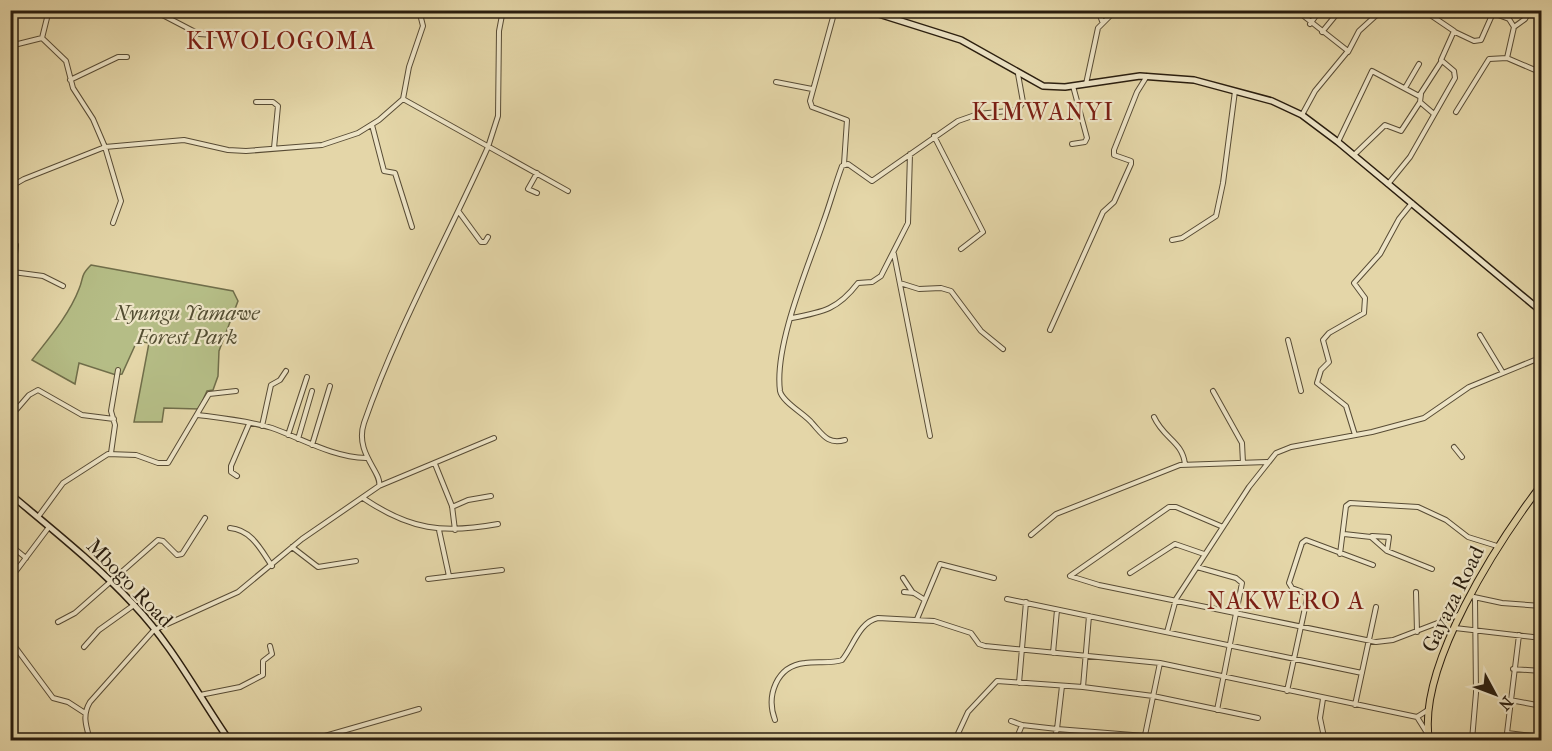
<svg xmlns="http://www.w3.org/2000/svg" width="1552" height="751" font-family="'IM FELL French Canon',serif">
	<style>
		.green { fill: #b5bd86; stroke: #706e4a; stroke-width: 1.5 }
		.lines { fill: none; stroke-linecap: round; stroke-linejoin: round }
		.street-casing { stroke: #584c35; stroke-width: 6 }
		.secondary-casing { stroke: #2a1e0f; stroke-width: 8 }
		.primary-casing { stroke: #2a1e0f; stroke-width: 8 }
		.street { stroke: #ede4c6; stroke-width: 4 }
		.secondary { stroke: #ede4c6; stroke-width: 5 }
		.primary { stroke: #e4d6a8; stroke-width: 6 }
		.labels { text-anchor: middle; stroke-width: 4.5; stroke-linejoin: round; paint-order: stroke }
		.park-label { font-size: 21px; font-style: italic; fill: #544e33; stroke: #ede4c6 }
		.street-label { font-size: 21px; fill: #2a1e0f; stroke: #ede4c6 }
		.quarter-label { font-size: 24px; letter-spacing: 1.5px; fill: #7a1f14; stroke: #ede4c6 }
	</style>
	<rect width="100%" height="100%" fill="#e4d6a8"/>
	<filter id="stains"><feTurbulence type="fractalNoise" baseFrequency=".00333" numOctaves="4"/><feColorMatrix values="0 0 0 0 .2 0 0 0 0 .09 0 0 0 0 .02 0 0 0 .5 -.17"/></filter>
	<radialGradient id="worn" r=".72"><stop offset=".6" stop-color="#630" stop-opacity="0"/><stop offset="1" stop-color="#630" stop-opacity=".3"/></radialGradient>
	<path class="green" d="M91,265L233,291L238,301L219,351L218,376L213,390L207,391L199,409L164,408L162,422H134L149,343L137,341L122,374L116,375L79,363L75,384L32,360C49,338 69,315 79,289C84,277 80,276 91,265Z"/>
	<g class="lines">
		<g class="street-casing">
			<path id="street" d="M153,10L199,34L228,36
				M835,10L810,101L812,107L847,120L844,164
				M1098,10L1102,21
				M1296,10L1348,51L1315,91L1302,115
				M1530,10L1525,19L1514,27L1507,58L1542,73
				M1310,24L1320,10
				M1322,32L1340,10
				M1455,32L1474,41L1481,40L1493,13L1509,19L1514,27
				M42,38L48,14L66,10
				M10,46L42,38L66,61L73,88L93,119L105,147L121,201L113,223
				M1348,52L1359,31L1382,10
				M70,80L118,57H127
				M776,82L812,89
				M1086,84L1098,28L1116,10
				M1405,88L1419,64
				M403,99L568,191
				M256,102H273L278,106L274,148
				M1420,102L1434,114
				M1456,112L1489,59L1507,58
				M372,125L384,171L395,173L412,227
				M934,136L983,232L961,249
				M1338,142L1372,71L1419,96L1441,62
				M1072,144L1085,142L1087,138L1073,86
				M1354,155L1385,125L1401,131L1420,102L1421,94
				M537,173L528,189L537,193
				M1388,184L1410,157L1455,78L1454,71L1441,60L1454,31L1423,10
				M10,187L24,179L105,147L184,140L228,150L246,151L322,145L358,133L379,120L403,99L409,67L423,26L419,10
				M459,212L481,242H485L488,237
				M1172,240L1182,238L1216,216L1223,183L1235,91
				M10,242L16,245L13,272L43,276L63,286
				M894,254L930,436
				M900,283L919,289L941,288L951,291L981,331L1003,349
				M792,318C824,312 838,309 858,283L872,282L881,276L908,223L910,154
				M1050,330L1103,212L1114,202L1131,164V161L1114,155V150L1137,92L1147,76
				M1480,335L1503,373
				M1288,340L1301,391
				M1213,391L1242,443L1243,463
				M198,415C221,418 249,421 272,428C303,439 332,457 366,458
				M10,417L29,395L38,390L82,415L114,419
				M1154,417C1164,439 1182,441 1185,464
				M262,426L271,385L280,380L286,371
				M288,435L307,377
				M1355,435L1346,406L1317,383L1321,370L1329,362L1323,340L1329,333L1364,313L1365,298L1354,283L1380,254L1399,219L1412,203
				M298,439L312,391
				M845,440C828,445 823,435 812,423C805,414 782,402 780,391C774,345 808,267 823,223C830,204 835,185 842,166L848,164L872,181L958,121L978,114L1018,110L1023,102L1018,74
				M312,445L330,386
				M1454,447L1462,457
				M111,453L115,425L111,411L118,370
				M435,464L452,506L455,530
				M237,476L231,472V466L249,424
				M379,486L494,438
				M363,498C410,530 443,534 498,524
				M452,507L468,500L491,496
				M1418,507L1446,520L1468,537L1497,546
				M38,517L63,483L108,454L136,455L158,463H168L209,394L236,391
				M1223,527L1176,507H1169L1070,576L1099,585L1376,642L1393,640L1461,614
				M230,528C252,530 261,550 272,566
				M439,530L449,576
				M1344,534L1371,537L1387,551L1432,569
				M1031,535L1056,514L1180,465L1267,462
				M1372,536L1389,537L1387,551
				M10,545L26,558
				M292,547L318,567L356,561
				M1340,554L1346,506L1350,503L1418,507
				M1197,567L1236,578L1242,583L1217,710
				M1130,573L1175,544L1204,554
				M903,578L913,593
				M10,579L49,527
				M428,579L502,570
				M904,592L914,593L925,600
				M1416,592L1417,632
				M1474,597L1502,603L1542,606
				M1007,599L1362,673
				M917,619L940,564L994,578
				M58,622L75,613L158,540L163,541L177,555L182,554L205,518
				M1455,628L1542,638
				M1167,632L1176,599L1249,487L1276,453L1291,447L1372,432L1424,418L1469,387L1542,357
				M1519,635L1507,733L1533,736L1538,740
				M10,640L53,698L68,702L85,713
				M84,647L99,630L134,605
				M1053,653L1057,610
				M1513,669L1542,671
				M1019,683L1026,602
				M1083,687L1089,616
				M1287,691L1308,594L1292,588L1289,583L1302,543L1306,540L1373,565
				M200,695L240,687L263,675V661L272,654L270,646
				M1510,700L1542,706
				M1355,705L1376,607
				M1417,717L1427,733
				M775,720C766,696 776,666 805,663C817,661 831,664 842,660C853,647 859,622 878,618L934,621L971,633L979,644L985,646L1160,663L1417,717L1428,710
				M1011,721L1022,725
				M90,740C86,726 82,715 90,702L154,630L238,592L302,539L379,486C383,473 354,453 364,423C397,328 447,239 488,147L498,116L499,31L503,10
				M311,740L419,709
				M955,740L968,712L997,681L1083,687L1153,696L1258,718
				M1016,740L1022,725L1057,729L1062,686
				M1054,740L1057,729L1145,736
				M1144,740L1160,663
				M1321,740L1324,737L1320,718L1323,699
				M1472,740L1476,693L1475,598"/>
		</g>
		<g class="secondary-casing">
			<path id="secondary" d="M866,10L961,40L1043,86L1065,87L1140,76L1194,80L1272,101L1302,115L1338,142L1542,312
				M10,494C53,530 96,564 134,605C172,645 198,695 229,740"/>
		</g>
		<g class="primary-casing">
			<path id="primary" d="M1429,740C1417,666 1498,542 1542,484"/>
		</g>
		<use href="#street" class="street"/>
		<use href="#secondary" class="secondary"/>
		<use href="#primary" class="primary"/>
	</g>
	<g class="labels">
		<g class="park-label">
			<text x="187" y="320">Nyungu Yamawe<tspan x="187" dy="24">Forest Park</tspan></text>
		</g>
		<g class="street-label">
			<text transform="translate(130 583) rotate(46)" y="7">Mbogo Road</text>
			<text transform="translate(1453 599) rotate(-64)" y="7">Gayaza Road</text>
		</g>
		<g class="quarter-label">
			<text x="281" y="49">KIWOLOGOMA</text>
			<text x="1043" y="120">KIMWANYI</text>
			<text x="1286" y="609">NAKWERO A</text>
		</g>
	</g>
	<rect width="1552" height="751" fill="none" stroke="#e4d6a8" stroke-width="36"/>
	<rect x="12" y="12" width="1528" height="727" fill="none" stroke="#2a1e0f" stroke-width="3"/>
	<rect x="18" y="18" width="1516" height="715" fill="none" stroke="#2a1e0f" stroke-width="1.5"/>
	<g transform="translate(1495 694) rotate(131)" stroke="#ede4c6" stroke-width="4.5" paint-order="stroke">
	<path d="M0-4.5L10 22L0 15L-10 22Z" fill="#2a1e0f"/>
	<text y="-9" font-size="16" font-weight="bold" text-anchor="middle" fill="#2a1e0f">N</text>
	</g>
	<rect width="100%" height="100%" filter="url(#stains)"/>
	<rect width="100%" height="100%" fill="url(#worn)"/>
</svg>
